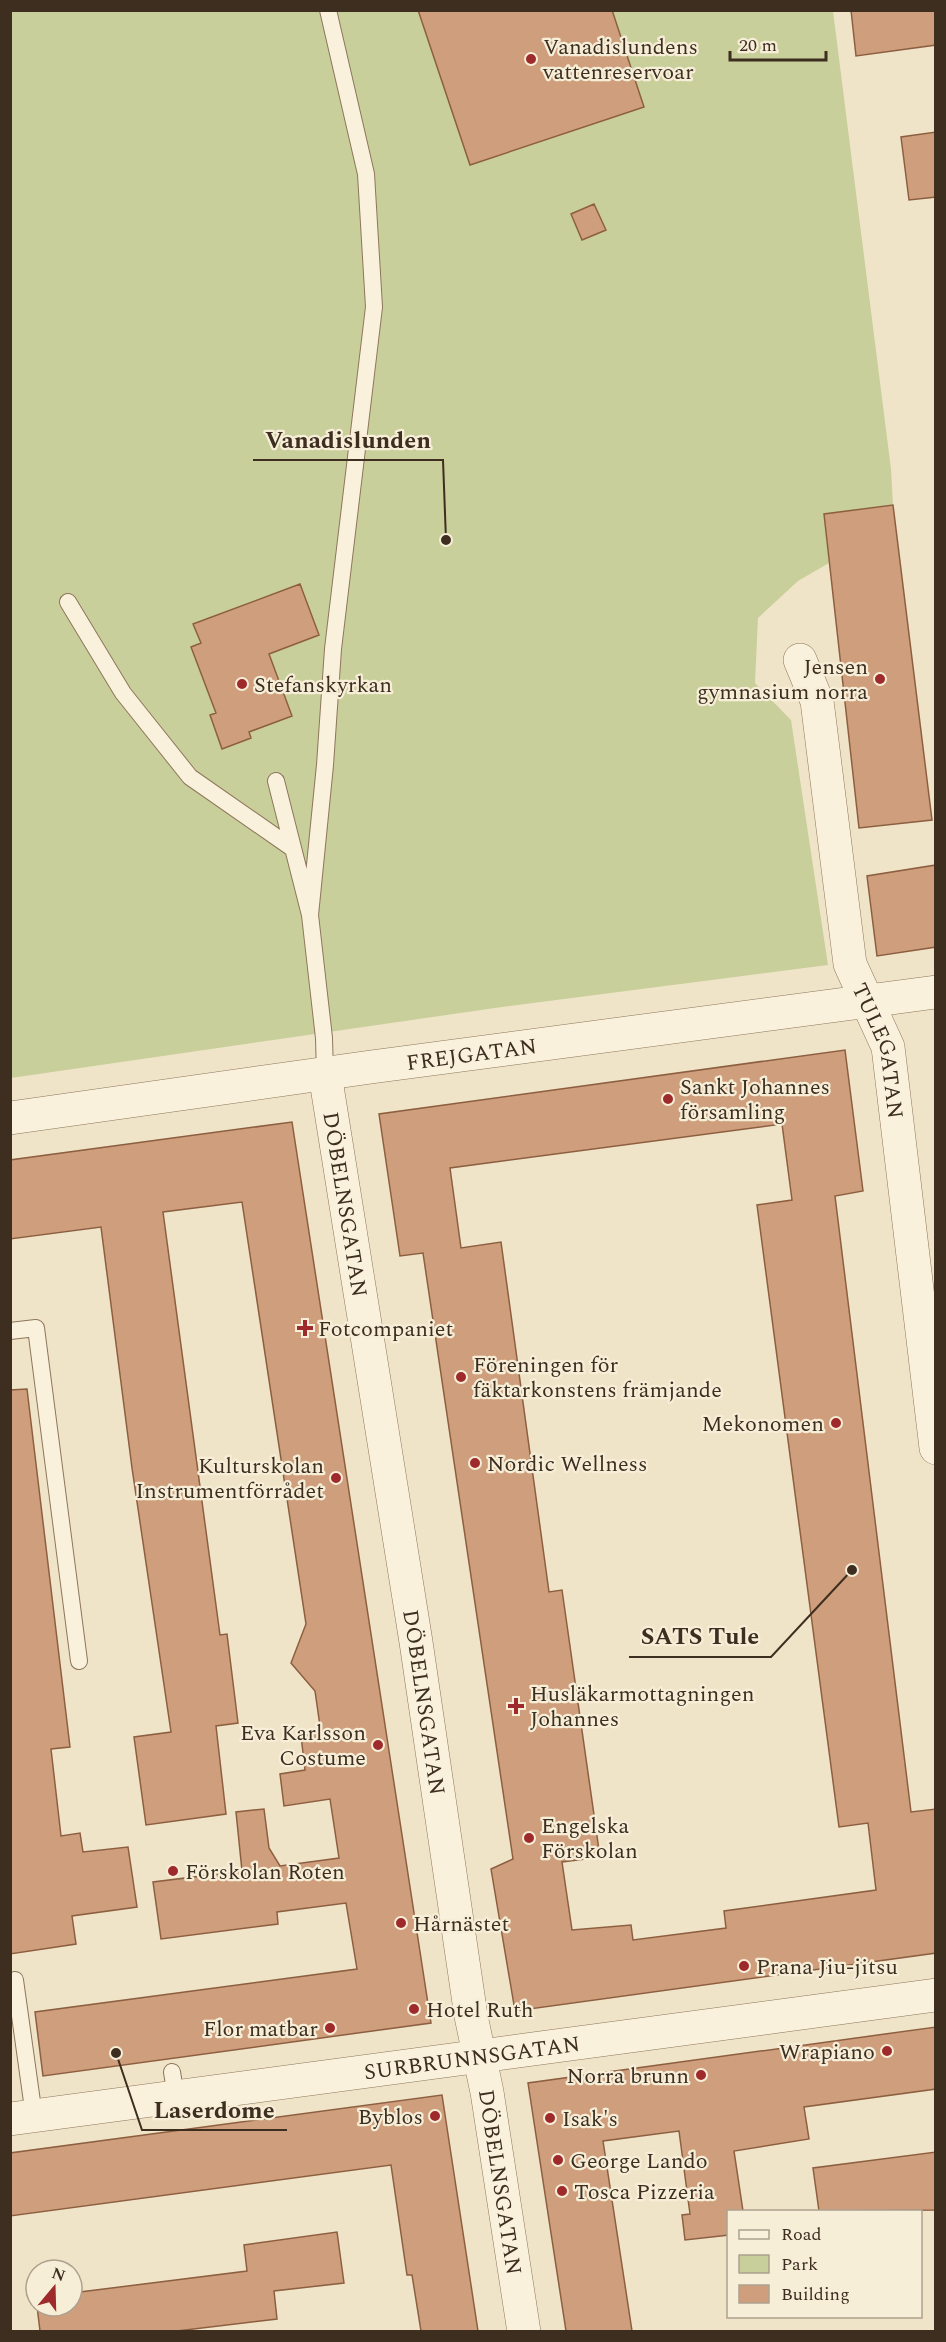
<svg xmlns="http://www.w3.org/2000/svg" width="946" height="2342" font-family="Spectral,serif">
	<style>
		.green { fill: #c9cf9b }
		.building { fill: #cf9f7d; stroke: #8d5f41; stroke-width: 1.5; fill-rule: evenodd }
		.lines { fill: none; stroke-linecap: round; stroke-linejoin: round }
		.service-casing { stroke: #8d765c; stroke-width: 18 }
		.minor-casing { stroke: #8d765c; stroke-width: 34 }
		.service { stroke: #faf1dc; stroke-width: 16 }
		.minor { stroke: #faf1dc; stroke-width: 33 }
		.poi-dot { fill: #9e2a2b; stroke: #f7eed8; stroke-width: 2 }
		.labels { text-anchor: middle; stroke-width: 4.5; stroke-linejoin: round; paint-order: stroke }
		.poi-label { font-size: 22px; fill: #3d2e20; stroke: #f7eed8; text-anchor: start }
		.street-label { font-size: 22px; fill: #3d2e20; stroke: #f7eed8 }
		.leader { fill: none; stroke: #3d2e20; stroke-width: 2 }
		.callout-dot { fill: #3d2e20; stroke: #f7eed8; stroke-width: 2 }
		.callout-label { font-size: 24px; text-anchor: middle; font-weight: bold; fill: #3d2e20; stroke: #f7eed8; stroke-width: 4.5; stroke-linejoin: round; paint-order: stroke }
	</style>
	<rect width="100%" height="100%" fill="#f0e4c8"/>
	<path class="green" d="M11,11H833L891,469L893,505L824,514L829,563L798,581L758,618L755,683L791,720L828,965L502,1007L11,1078Z"/>
	<path class="building" d="M418,10H612L644,107L470,165Z
		M851,10H936V45L856,56Z
		M936,132V197L909,200L901,137Z
		M594,204L606,230L582,240L571,214Z
		M893,505L932,820L859,828L824,514Z
		M300,584L319,635L269,654L292,716L249,732L251,738L222,749L210,715L216,713L191,647L201,643L193,624Z
		M936,865V947L877,956L867,876Z
		M845,1050L863,1191L835,1196L911,1812L936,1809V1953L515,2011L491,1869L513,1859L423,1253L400,1256L379,1114ZM782,1124L792,1200L757,1205L839,1827L868,1823L876,1890L724,1911L726,1928L633,1940L631,1925L572,1930L562,1862L600,1857L562,1590L549,1592L501,1242L461,1248L450,1168Z
		M292,1122L431,2023L43,2076L35,2012L357,1969L346,1903L277,1912L278,1924L161,1939L153,1882L242,1871L236,1812L264,1809L269,1848L280,1866L339,1858L330,1799L284,1806L280,1774L305,1770L301,1736L321,1733L315,1691L291,1663L306,1624L242,1202L163,1212L220,1635L227,1634L238,1723L216,1726L226,1814L146,1825L134,1737L171,1732L132,1468L101,1227L10,1239V1160Z
		M27,1389L70,1747L51,1749L61,1836L80,1833L83,1852L128,1847L137,1907L72,1916L76,1944L10,1954V1390Z
		M936,2027V2089L804,2107L809,2139L734,2151L743,2211H729V2235L685,2240L682,2215L690,2214L679,2131L603,2141L632,2331H566L528,2083Z
		M442,2095L478,2331H421L412,2275H407L391,2165L10,2216V2153Z
		M936,2152V2210L819,2211L813,2168Z
		M337,2232L344,2283L274,2291L277,2319L177,2331H40L37,2306H72V2293L247,2271L244,2245Z"/>
	<g class="lines">
		<g class="service-casing">
			<path id="service" d="M68,602L123,693L190,777L292,848
				M276,781L310,915L324,1038L325,1074
				M310,915L325,765L333,649L374,307L366,174L328,10
				M10,1331L36,1328L79,1661
				M15,1980L34,2116
				M172,2072L176,2097"/>
		</g>
		<g class="minor-casing">
			<g id="minor">
				<path id="s1" d="M800,660L817,701L850,964L888,1047L936,1448"/>
				<path id="s2" d="M325,1074L416,1642L471,2016L487,2092L524,2332"/>
				<path id="s3" d="M10,1118L371,1067L936,992"/>
				<path id="s4" d="M10,2119L936,1995"/>
			</g>
		</g>
		<use href="#service" class="service"/>
		<use href="#minor" class="minor"/>
	</g>
	<g class="poi-dot">
		<circle cx="531" cy="59" r="6"/>
		<circle cx="880" cy="679" r="6"/>
		<circle cx="242" cy="684" r="6"/>
		<circle cx="668" cy="1099" r="6"/>
		<path d="M302 1319h6v6h6v6h-6v6h-6v-6h-6v-6h6z"/>
		<circle cx="461" cy="1377" r="6"/>
		<circle cx="836" cy="1423" r="6"/>
		<circle cx="475" cy="1463" r="6"/>
		<circle cx="336" cy="1478" r="6"/>
		<path d="M513 1697h6v6h6v6h-6v6h-6v-6h-6v-6h6z"/>
		<circle cx="378" cy="1745" r="6"/>
		<circle cx="529" cy="1838" r="6"/>
		<circle cx="173" cy="1871" r="6"/>
		<circle cx="401" cy="1923" r="6"/>
		<circle cx="744" cy="1966" r="6"/>
		<circle cx="414" cy="2009" r="6"/>
		<circle cx="330" cy="2028" r="6"/>
		<circle cx="887" cy="2051" r="6"/>
		<circle cx="701" cy="2075" r="6"/>
		<circle cx="435" cy="2116" r="6"/>
		<circle cx="550" cy="2118" r="6"/>
		<circle cx="558" cy="2160" r="6"/>
		<circle cx="562" cy="2191" r="6"/>
	</g>
	<g class="labels">
		<g class="poi-label">
			<text x="543" y="54">Vanadislundens<tspan x="543" dy="25">vattenreservoar</tspan></text>
			<text x="868" y="674" text-anchor="end">Jensen<tspan x="868" dy="25">gymnasium norra</tspan></text>
			<text x="254" y="692">Stefanskyrkan</text>
			<text x="680" y="1094">Sankt Johannes<tspan x="680" dy="25">församling</tspan></text>
			<text x="318" y="1336">Fotcompaniet</text>
			<text x="473" y="1372">Föreningen för<tspan x="473" dy="25">fäktarkonstens främjande</tspan></text>
			<text x="824" y="1431" text-anchor="end">Mekonomen</text>
			<text x="487" y="1471">Nordic Wellness</text>
			<text x="324" y="1473" text-anchor="end">Kulturskolan<tspan x="324" dy="25">Instrumentförrådet</tspan></text>
			<text x="530" y="1701">Husläkarmottagningen<tspan x="530" dy="25">Johannes</tspan></text>
			<text x="366" y="1740" text-anchor="end">Eva Karlsson<tspan x="366" dy="25">Costume</tspan></text>
			<text x="541" y="1833">Engelska<tspan x="541" dy="25">Förskolan</tspan></text>
			<text x="185" y="1879">Förskolan Roten</text>
			<text x="413" y="1931">Hårnästet</text>
			<text x="756" y="1974">Prana Jiu-jitsu</text>
			<text x="426" y="2017">Hotel Ruth</text>
			<text x="318" y="2036" text-anchor="end">Flor matbar</text>
			<text x="875" y="2059" text-anchor="end">Wrapiano</text>
			<text x="689" y="2083" text-anchor="end">Norra brunn</text>
			<text x="423" y="2124" text-anchor="end">Byblos</text>
			<text x="562" y="2126">Isak's</text>
			<text x="570" y="2168">George Lando</text>
			<text x="574" y="2199">Tosca Pizzeria</text>
		</g>
		<g class="street-label">
			<text dy="8" stroke="none"><textPath href="#s1" startOffset="402">TULEGATAN</textPath></text>
			<text dy="8" stroke="none"><textPath href="#s3" startOffset="466">FREJGATAN</textPath></text>
			<text dy="8" stroke="none"><textPath href="#s2" startOffset="132">DÖBELNSGATAN</textPath></text>
			<text dy="8" stroke="none"><textPath href="#s2" startOffset="636">DÖBELNSGATAN</textPath></text>
			<text dy="8" stroke="none"><textPath href="#s4" startOffset="466">SURBRUNNSGATAN</textPath></text>
			<text dy="8" stroke="none"><textPath href="#s2" startOffset="1122">DÖBELNSGATAN</textPath></text>
		</g>
	</g>
	<path class="leader" d="M446 540L443 460H253M852 1570L771 1657H629M116 2053L142 2130H287"/>
	<g class="callout-dot">
		<circle cx="446" cy="540" r="6"/>
		<circle cx="852" cy="1570" r="6"/>
		<circle cx="116" cy="2053" r="6"/>
	</g>
	<g class="callout-label">
		<text x="348" y="448">Vanadislunden</text>
		<text x="700" y="1644">SATS Tule</text>
		<text x="214" y="2118">Laserdome</text>
	</g>
	<rect width="946" height="2342" fill="none" stroke="#3d2e20" stroke-width="24"/>
	<rect x="727" y="2210" width="195" height="108" fill="#f7eed8" stroke="#ada18e" stroke-width="1.5"/>
	<rect x="739" y="2230" width="30" height="9" fill="#faf1dc" stroke="#ada18e" stroke-width="1.5"/>
	<text x="781" y="2240" font-size="18" fill="#3d2e20">Road</text>
	<rect x="739" y="2255" width="30" height="18" fill="#c9cf9b" stroke="#ada18e" stroke-width="1.5"/>
	<text x="781" y="2270" font-size="18" fill="#3d2e20">Park</text>
	<rect x="739" y="2285" width="30" height="18" fill="#cf9f7d" stroke="#ada18e" stroke-width="1.5"/>
	<text x="781" y="2300" font-size="18" fill="#3d2e20">Building</text>
	<g transform="translate(54 2288) rotate(19)"><circle r="28" fill="#f7eed8" stroke="#ada18e" stroke-width="1.5"/>
	<path d="M0-4.5L10 22L0 15L-10 22Z" fill="#9e2a2b"/>
	<text y="-9" font-size="16" font-weight="bold" text-anchor="middle" fill="#3d2e20">N</text>
	</g>
	<path d="M730 51v9h96v-9" fill="none" stroke="#3d2e20" stroke-width="3"/>
	<text x="739" y="51" font-size="18" fill="#3d2e20" stroke="#f7eed8" stroke-width="4.5" paint-order="stroke">20 m</text>
</svg>
